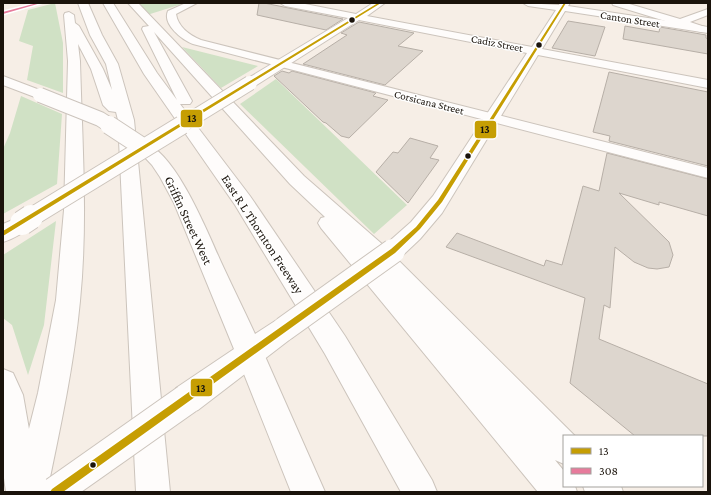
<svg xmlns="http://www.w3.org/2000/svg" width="711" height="495" font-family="'Crimson Pro',serif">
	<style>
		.green { fill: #d0e1c5 }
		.building { fill: #ddd6ce; stroke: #b7afa7 }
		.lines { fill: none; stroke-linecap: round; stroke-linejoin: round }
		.minor-casing { stroke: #ccc4bc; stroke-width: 2 }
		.major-casing { stroke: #ccc4bc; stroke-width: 2 }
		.highway-casing { stroke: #ccc4bc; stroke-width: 2 }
		.minor { fill: #fefcfb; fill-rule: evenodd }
		.major { fill: #fefcfb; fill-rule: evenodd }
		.highway { fill: #fefcfb; fill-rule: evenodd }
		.major-bridge-far3-casing { stroke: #ccc4bc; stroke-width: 16; stroke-linecap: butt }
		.major-bridge-far2-casing { stroke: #ccc4bc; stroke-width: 20; stroke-linecap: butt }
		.major-bridge-far1-casing { stroke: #ccc4bc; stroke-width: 26; stroke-linecap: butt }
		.major-bridge-casing { stroke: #ccc4bc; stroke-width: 32; stroke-linecap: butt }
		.major-bridge-far3 { stroke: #fefcfb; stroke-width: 14 }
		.major-bridge-far2 { stroke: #fefcfb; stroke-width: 18 }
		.major-bridge-far1 { stroke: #fefcfb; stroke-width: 24 }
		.major-bridge { stroke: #fefcfb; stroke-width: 30 }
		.bus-1-casing { stroke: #fff; stroke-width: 3 }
		.bus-2-casing { stroke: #fff; stroke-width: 3 }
		.bus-1 { fill: #c69e03; fill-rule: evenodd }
		.bus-2 { fill: #e77b9c; fill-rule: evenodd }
		.bus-dot { fill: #1a130b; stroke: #fff; stroke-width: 1.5 }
		.labels { text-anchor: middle; stroke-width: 3; stroke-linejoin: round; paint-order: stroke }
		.far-street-label { font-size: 11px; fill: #1a130b; stroke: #fff }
		.street-label { font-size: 13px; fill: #1a130b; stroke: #fff }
		.line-badge { stroke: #fff; stroke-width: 1.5 }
		.pale-badge-label { font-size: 11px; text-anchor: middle; font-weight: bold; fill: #111 }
	</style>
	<rect width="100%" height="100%" fill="#f6eee6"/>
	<path class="green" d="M55,3L63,43V93L27,80L33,46L19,41L28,10Z
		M139,3H181L182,4L147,15Z
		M182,47L258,66L221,88Z
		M276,79L407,205L374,234L240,104Z
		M21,96L62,114L57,184L3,214V149L10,133Z
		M56,221L44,325L28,375L12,325L3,318V255Z"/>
	<path class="building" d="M259,3H264L343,19L326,30L257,15Z
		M568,21L605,27L595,56L552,48Z
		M359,22L414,33L398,46L423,51L385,85L303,64L347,35L341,33Z
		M625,26L659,32L660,27L706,35V38L708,39V54L623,39Z
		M282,71L289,73L292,71L376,93L373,96L388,100L349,138L341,136L326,123L323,122L274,76Z
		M609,72L708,92V166L609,141L610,136L593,132Z
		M410,138L438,146L430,158L439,160L408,203L376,172L393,152L398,153Z
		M607,153L708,179V216L659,202V205L619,193L669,242L673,255L669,267L657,269L648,268L634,262L615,247L610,308L604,305L599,339L708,384V436H635L570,383L585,298L446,247L457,233L544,266L546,260L562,265L583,186L599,191Z"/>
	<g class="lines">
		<g class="minor-casing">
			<path id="minor" d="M186,3H197L176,14C178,27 189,35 201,40L708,168V178L193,44C182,40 162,24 168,11Z
				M612,3H626L680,19L708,9V15L690,22L708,28V32H701L613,5Z"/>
		</g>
		<g class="major-casing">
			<path id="major" d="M280,3H300L356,14L373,3H385L367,16L532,47L556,10L528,6L523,3L559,5L560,3H570L568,6L708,27V33L565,11L542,49L708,80V88L538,55L442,213L420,239L401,257L393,259L385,257L382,251L385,245L411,222L433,196L527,53L359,20L255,86H245L243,83L245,80L348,18L285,6Z
				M3,76L45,92L47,95L45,98L40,99L3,85Z
				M144,143C175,151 208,233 221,262C232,286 244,310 255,334L275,321L284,317L293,321L297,329L293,337L198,410L187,414L176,410L172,399L176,388L234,349L174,203L160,177L152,165L136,148L138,144Z
				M22,216L29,218L32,223C27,232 13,239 3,242V224Z
				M3,369L13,373L23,395L40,492H6L3,471Z"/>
		</g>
		<g class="highway-casing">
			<path id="highway" d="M78,3H88L102,35L118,64L134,120L170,492H136L118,120L116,112L109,111L103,105L91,69L78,44L80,61C82,140 88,221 80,301C74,365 60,429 47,492H13L38,393L56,300L64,210L68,61L64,15L65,13L69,12L74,15L75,23L79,26L103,69L112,90L106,64L90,35Z
				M103,3H113L157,73L177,100L142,29L143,27L149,26L128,3H138L304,176L382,244L575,436H564V464L555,460L564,471V486H575L577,492H538L321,228L318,223L321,218L325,217L290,184L154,32L192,101L190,104H180L250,196L345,336L432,480L437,492H401L325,354L235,205L144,74Z
				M250,341L260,345L325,492H291L236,354L240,345Z
				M583,486H621L623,492H585Z"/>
		</g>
		<use href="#minor" class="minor"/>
		<use href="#major" class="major"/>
		<use href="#highway" class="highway"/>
		<g class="major-bridge-far3-casing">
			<path id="major-bridge-far3" d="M40,95L100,119L111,126
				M180,126L250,83"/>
		</g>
		<g class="major-bridge-far2-casing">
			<path id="major-bridge-far2" d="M109,125L144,148
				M30,218L182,125"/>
		</g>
		<g class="major-bridge-far1-casing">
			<path id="major-bridge-far1" d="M22,223L31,217
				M284,329L393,251"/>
		</g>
		<g class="major-bridge-casing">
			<path id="major-bridge" d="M55,492L187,399"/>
		</g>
		<use href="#major-bridge-far3" class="major-bridge-far3"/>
		<use href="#major-bridge-far2" class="major-bridge-far2"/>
		<use href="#major-bridge-far1" class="major-bridge-far1"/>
		<use href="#major-bridge" class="major-bridge"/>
		<g class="bus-1-casing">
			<path id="bus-1" d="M378,3H381L3,236V231Z
				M564,3H566L442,202L420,229L395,253L63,492H50L52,489L391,249L416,227L438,200Z"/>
		</g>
		<g class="bus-2-casing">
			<path id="bus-2" d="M37,3H41L3,14V12Z"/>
		</g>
		<use href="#bus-1" class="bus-1"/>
		<use href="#bus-2" class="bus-2"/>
	</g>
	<g class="bus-dot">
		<circle cx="352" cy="20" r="3.5"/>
		<circle cx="539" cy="45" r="3.5"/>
		<circle cx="468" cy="156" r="3.5"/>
		<circle cx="93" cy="465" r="3.5"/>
	</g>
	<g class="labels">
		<g class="far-street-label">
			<text transform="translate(630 19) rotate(9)" y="4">Canton Street</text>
			<text transform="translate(497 43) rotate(11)" y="4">Cadiz Street</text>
			<text transform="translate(429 102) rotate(14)" y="4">Corsicana Street</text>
		</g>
		<g class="street-label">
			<text transform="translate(189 220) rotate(65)" y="5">Griffin Street West</text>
			<text transform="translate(263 234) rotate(57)" y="5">East R L Thornton Freeway</text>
		</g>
	</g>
	<g class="line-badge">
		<rect x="180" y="109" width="23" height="19" rx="4" fill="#c69e03"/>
		<rect x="474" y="120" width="23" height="19" rx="4" fill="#c69e03"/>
		<rect x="190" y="378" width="23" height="19" rx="4" fill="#c69e03"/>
	</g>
	<g class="pale-badge-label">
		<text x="192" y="122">13</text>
		<text x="485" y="133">13</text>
		<text x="201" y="392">13</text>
	</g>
	<rect width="711" height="495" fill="none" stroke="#1a130b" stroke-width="8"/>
	<rect x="563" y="435" width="140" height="52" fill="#ffffff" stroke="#a3a19d"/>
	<rect x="571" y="448" width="20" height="6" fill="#c69e03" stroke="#a3a19d"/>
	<text x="599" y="455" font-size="12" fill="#1a130b">13</text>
	<rect x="571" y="468" width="20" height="6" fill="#e77b9c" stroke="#a3a19d"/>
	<text x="599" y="475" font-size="12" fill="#1a130b">308</text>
</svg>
